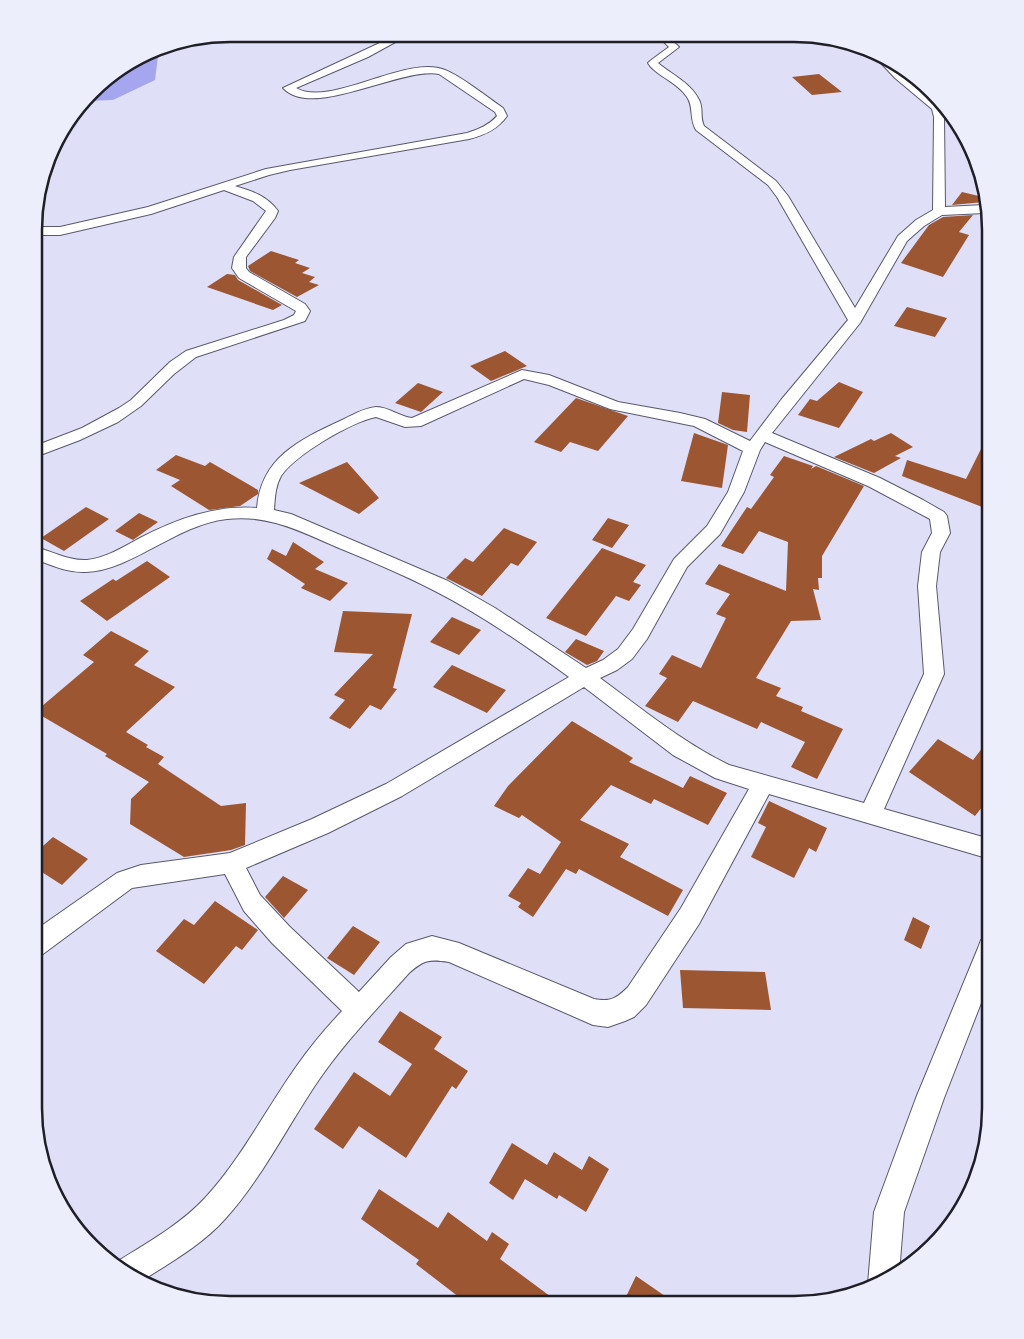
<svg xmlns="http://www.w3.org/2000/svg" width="1024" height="1339" font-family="Jost,sans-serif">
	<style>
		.forest { fill: #a6a5ef }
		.building { fill: #9c5632 }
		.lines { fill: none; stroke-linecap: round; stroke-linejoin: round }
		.street-casing { stroke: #59596d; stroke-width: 2 }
		.street { fill: #fff; fill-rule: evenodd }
		.rim { fill: none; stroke: #1f1f27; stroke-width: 2.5 }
	</style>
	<rect width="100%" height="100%" fill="#dfdff7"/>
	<path class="forest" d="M202,38L158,56L155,80L113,100L85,101L101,82L167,44Z"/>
	<path class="building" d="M819,74L842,92L812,95L792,77Z
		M962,192L983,197L984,202L952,205Z
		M973,215L959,232L969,235L943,277L901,263L929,225L943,217Z
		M271,251L299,260L295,263L310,268L302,273L315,277L309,282L319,285L297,297L250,271L248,266Z
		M227,274L235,275L238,280L282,305L273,310L207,287Z
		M907,307L947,318L935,337L894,326Z
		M505,351L527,366L491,381L470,366Z
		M839,382L863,392L839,428L798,415L810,399L817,401Z
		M418,383L443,392L421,412L395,403Z
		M722,392L750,395L747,432L733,430L718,423Z
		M576,398L628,416L598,451L570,442L561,452L534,442Z
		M990,431V510L902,476L907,460L966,479Z
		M694,433L728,445L722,488L681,481Z
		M891,433L913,447L895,456L901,458L874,473L834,457L871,439L874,441Z
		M176,455L205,466L210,462L258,490V494L240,506L209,510L171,486L180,480L156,470Z
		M784,456L813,466L811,469L816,466L864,486L822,556V578H818L819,590L813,589L821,620L791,621L756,678L781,688L776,696L803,707L801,711L843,729L817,779L791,767L805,742L761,722L757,729L693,701L678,722L645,706L667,678L659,674L672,655L701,668L726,618L716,614L730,594L705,584L719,564L786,591L788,542L759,531L743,554L721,546L747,507L751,509L774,477L770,475Z
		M347,462L379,498L359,514L299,483Z
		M86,507L109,519L64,551L41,538Z
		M139,513L158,522L133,540L115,531Z
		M608,518L629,525L612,548L592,540Z
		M504,528L537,542L518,566L511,563L482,596L446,578L465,558L473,562Z
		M293,542L324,562L315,569L348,583L330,601L301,588L305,584L267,559L272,549L286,556Z
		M602,548L646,565L633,582L641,585L629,601L616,596L586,636L546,618Z
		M147,561L170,577L107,621L80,601L113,579L116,581Z
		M343,611L412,614L393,688L397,689L381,710L370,705L350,729L329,718L345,700L334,695L373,654L334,652Z
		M452,617L481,630L459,655L430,642Z
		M111,631L149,651L134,665L175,687L126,732L148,745L146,747L164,757L158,764L221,806L246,803L245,845L231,850L184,857L130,824L131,799L149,782L105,756L107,754L35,712L94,662L83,655Z
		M576,639L604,651L597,661L587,665L565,652Z
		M452,665L506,690L487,713L433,687Z
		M572,721L633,758L629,762L683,788L690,776L727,793L708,825L654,799L651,804L611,785L580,820L629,844L620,857L683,890L668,916L579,869L576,874L566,869L533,917L518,907L521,903L508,896L528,868L540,874L561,842L522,815L519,818L494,806L508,786Z
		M990,738V797L975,816L909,772L938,739L973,760Z
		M769,801L827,828L816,852L809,848L794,878L751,857L766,827L758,823Z
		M53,837L88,859L62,885L34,867V854Z
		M283,876L308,890L284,918L265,897Z
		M215,901L258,930L242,950L236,946L204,984L156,951L184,919L194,925Z
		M913,917L930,926L921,949L904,940Z
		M353,926L380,942L354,975L327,958Z
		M680,970L765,972L771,1010L683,1008Z
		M400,1011L442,1037L434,1049L468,1071L456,1089L452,1086L406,1158L359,1126L343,1149L314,1129L354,1072L390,1096L412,1064L378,1042Z
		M512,1143L547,1165L554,1152L582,1170L589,1156L609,1169L586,1212L559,1195L557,1199L525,1179L513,1200L489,1183Z
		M379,1189L438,1228L448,1212L487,1241L492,1232L509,1244L500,1259L562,1305L468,1304L416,1264L419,1260L361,1219Z
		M636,1276L678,1305H622Z"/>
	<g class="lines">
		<g class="street-casing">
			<path id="street" d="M399,34H410L368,57L296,88C330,108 407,54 445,70C461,76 487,97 503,108L507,116C498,129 485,135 469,139L290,170L269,175L235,186C252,191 267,196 278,211L275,218L246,257V268L249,272L305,304L310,311L305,321L196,357L174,374L141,406L118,422L80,440L35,457V446L82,428L119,408L131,400L170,362L186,351L284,320L294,315L296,311L239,278L232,268L234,257L266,211L253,201L224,190L151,214L60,235H35V227H60L148,207L266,169L467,133C479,129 489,125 497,116L495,112L439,74C399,67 313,120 283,88Z
				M651,35H664L677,45L679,47L658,63C672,75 692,83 700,102C703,110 700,118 704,126L776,181L788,196L855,308L898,236L916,220L933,210L934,117L932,109L895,78L879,61L878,58L890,62L942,108L944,117L945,207L984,205L985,213L942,215L924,226L907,241L860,323L772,433L880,478L923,500L944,512L947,516L950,533L940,552L936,586L944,674L884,809L990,839V859L769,794L699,924L646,1005L634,1017L625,1021L608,1027L593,1025L449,962C428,959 424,960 409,973C376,1010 341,1046 314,1087C285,1131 261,1179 225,1219C203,1244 171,1262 143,1280L121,1272L114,1266L115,1263C145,1244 180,1225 205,1198C241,1159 265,1111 296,1067C310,1047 325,1029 342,1011L272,943L244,911L225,874L132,888L43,954L34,958V931L117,873L141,865L230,853L312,819L386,784L569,677C526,646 482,615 435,591C404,575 371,561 339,548C301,532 269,514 227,519C175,525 133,570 86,572C68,573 51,565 35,559V547C52,551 68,561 87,560C106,558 123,547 140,538C177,519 214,505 257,508C261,458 299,440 340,421C351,416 363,408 376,407C389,407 400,417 412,418L522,370L549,375L618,402L680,413L705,419L750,441L781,400L848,320L777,197L768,185L696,130C689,119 694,107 687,97C678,83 661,78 650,66L648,63L650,61L669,47L663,41ZM524,379L549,385L610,409L694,426L743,451L728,492L707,526L674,559L633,629L618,649L603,660L586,668L495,608L448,581L291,514L274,510C275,498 275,487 281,476C295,455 351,422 376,417L405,427L421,426ZM765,442L868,486L930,519L932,533L922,552L918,586L924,674L864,803L729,765C682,742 642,709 600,678L617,670L632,659L647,639L687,567L720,534L744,492L760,450ZM584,687L673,755L715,778L749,789L681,908L628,987C616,999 610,1002 594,999L459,943L432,936L406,944L391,957L359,992L290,927L260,895L246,868L328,833L402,796Z
				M990,936V980L944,1098L904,1212L899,1273L881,1285L869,1288L868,1284L874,1212L916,1098L978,948L981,940Z"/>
		</g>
		<use href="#street" class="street"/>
	</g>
	<path d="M0 0H1024V1339H0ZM230 42H794A188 188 0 0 1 982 230V1108A188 188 0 0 1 794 1296H230A188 188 0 0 1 42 1108V230A188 188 0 0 1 230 42Z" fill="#edeefc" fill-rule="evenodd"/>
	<path class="rim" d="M230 42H794A188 188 0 0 1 982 230V1108A188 188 0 0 1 794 1296H230A188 188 0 0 1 42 1108V230A188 188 0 0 1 230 42Z"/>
</svg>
